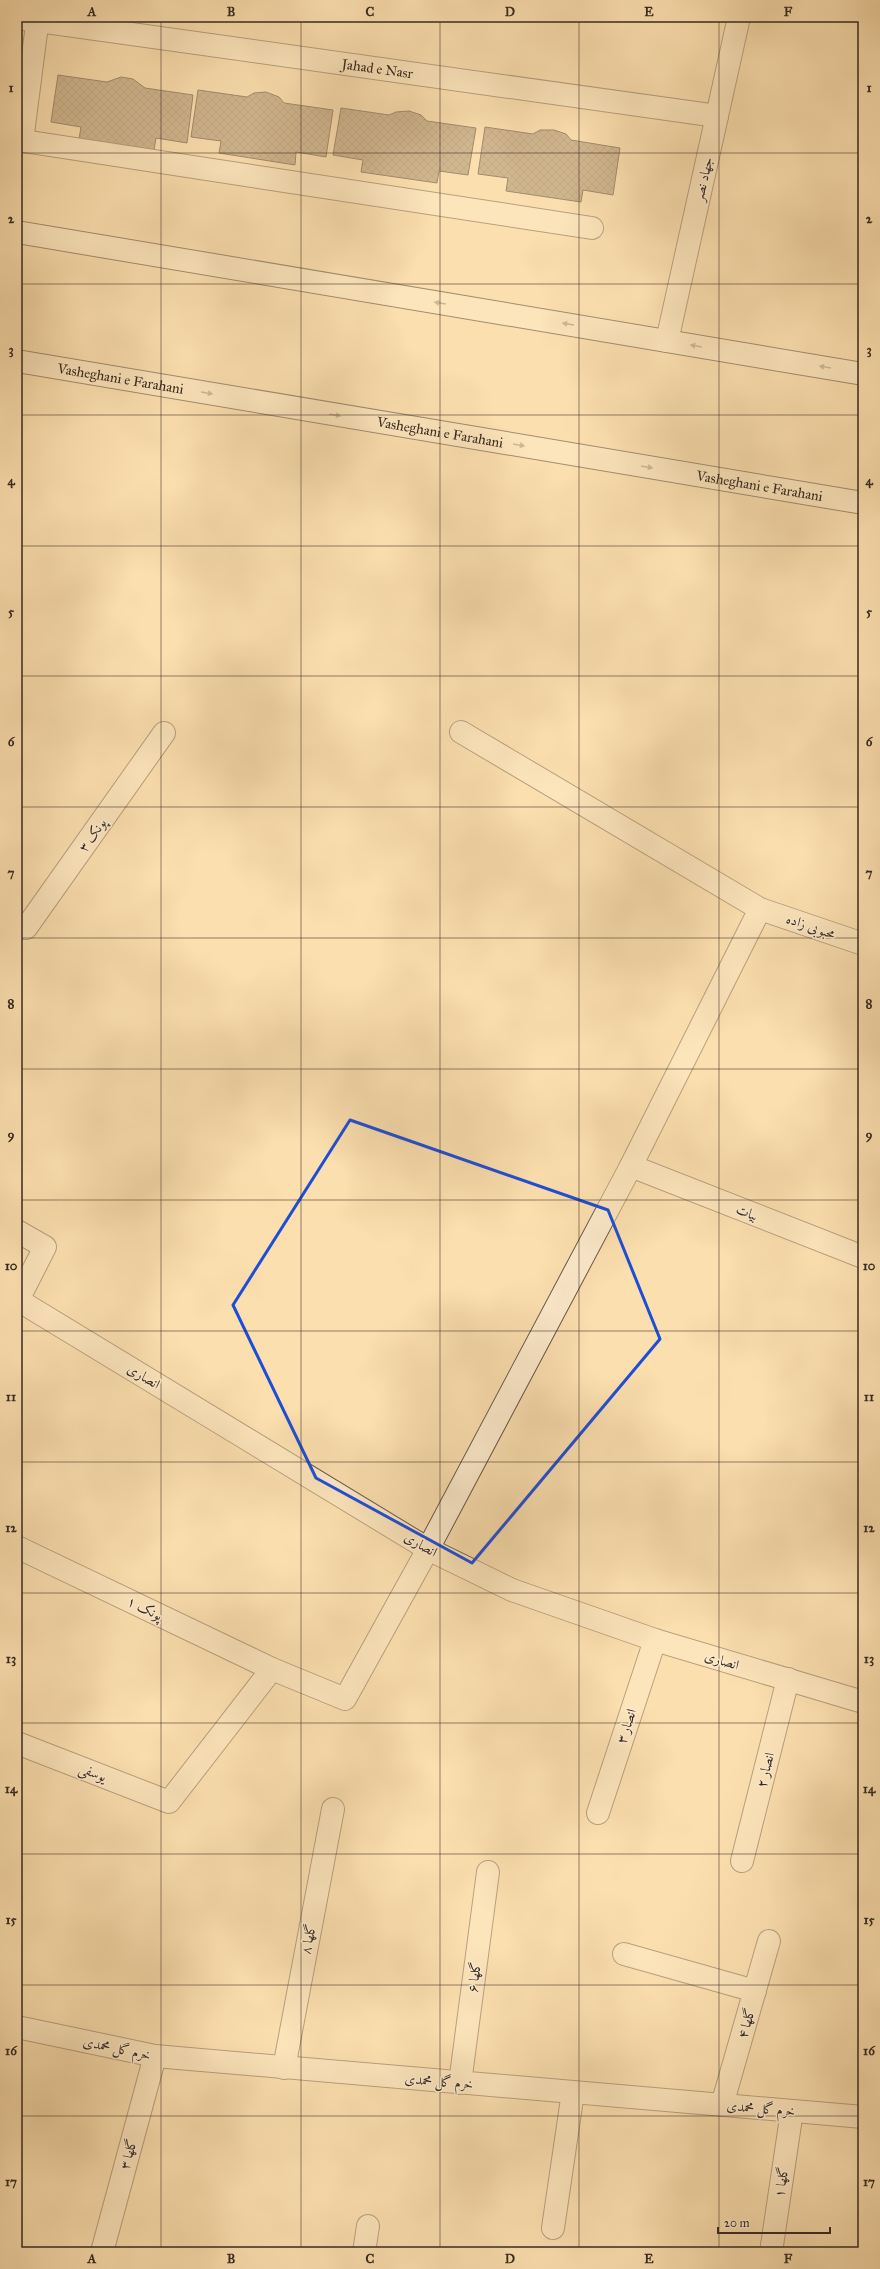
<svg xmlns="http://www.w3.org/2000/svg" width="880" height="2269" font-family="'IM FELL Great Primer',Amiri,serif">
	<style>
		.building { fill: url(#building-cross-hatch); stroke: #362a23 }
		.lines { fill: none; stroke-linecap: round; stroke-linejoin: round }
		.minor-casing { stroke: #685746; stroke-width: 24 }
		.tertiary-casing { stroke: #685746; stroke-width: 24 }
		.secondary-casing { stroke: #362a23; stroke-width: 24 }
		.minor { stroke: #fdeacb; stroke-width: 22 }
		.tertiary { stroke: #fdeacb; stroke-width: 22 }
		.secondary { stroke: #fdeacb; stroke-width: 22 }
		.oneway { fill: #9a8a77 }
		.marked { fill: none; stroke: #1d4ed8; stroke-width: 3; stroke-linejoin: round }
		.grid { fill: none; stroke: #362a23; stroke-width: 1; stroke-opacity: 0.55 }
		.labels { text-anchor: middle; stroke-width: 3; stroke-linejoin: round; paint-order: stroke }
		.street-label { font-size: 14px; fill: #362a23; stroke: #fdeacb }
		.neatline { fill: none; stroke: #362a23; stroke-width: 1.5 }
		.grid-label { font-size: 13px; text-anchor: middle; font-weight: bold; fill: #362a23 }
	</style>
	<defs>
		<pattern id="building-cross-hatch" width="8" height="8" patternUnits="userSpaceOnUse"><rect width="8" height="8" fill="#9d886c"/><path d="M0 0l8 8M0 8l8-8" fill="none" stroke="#816f58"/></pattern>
	</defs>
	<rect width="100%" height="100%" fill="#fcdfaf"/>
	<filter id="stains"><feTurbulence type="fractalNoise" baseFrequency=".005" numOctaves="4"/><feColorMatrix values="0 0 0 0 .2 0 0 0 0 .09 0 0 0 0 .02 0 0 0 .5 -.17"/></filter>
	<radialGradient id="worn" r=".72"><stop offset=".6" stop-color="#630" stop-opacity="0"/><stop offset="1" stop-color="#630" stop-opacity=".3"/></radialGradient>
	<path class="building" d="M58,75L107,82L121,77L133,79L145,88L193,95L187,143L156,138L154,150L79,139L81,127L51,122Z
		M198,90L247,97L254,93L266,92L279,97L284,103L333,110L326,157L296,152L295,165L219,153L221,141L191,137Z
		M341,108L389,115L396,112L409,111L421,115L427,121L476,128L468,175L439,171L437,183L361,172L363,160L333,155Z
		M485,127L533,134L540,130H554L566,134L571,140L620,148L613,195L583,190L581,202L506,191L508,178L478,174Z"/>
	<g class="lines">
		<g class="minor-casing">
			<g id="minor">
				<path id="s1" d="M17,18L717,116"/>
				<path d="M17,140L592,228"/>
				<path d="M22,141L38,17"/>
				<path d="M667,341L739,17"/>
				<path d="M461,732L760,909L863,944"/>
				<path d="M17,923L26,928L164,733"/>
				<path d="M631,1166L863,1257"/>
				<path d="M17,1231L45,1247L17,1302"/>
				<path d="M18,1300L428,1549L512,1590L655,1640L863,1702"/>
				<path d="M17,1547L272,1669L345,1699L428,1549L631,1166L760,909"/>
				<path d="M17,1743L169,1802L272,1669"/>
				<path d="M598,1813L655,1640"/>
				<path d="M742,1861L788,1679"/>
				<path d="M624,1954L755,1991"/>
				<path d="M284,2068L333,1809"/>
				<path d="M460,2083L488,1872"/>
				<path d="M722,2105L769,1941"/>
				<path d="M553,2228L573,2092"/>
				<path d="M102,2252L155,2056"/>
				<path d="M364,2252L368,2226"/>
				<path d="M771,2252L792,2111"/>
			</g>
		</g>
		<g class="tertiary-casing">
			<path id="tertiary" d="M17,2027L155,2056L863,2117"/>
		</g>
		<g class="secondary-casing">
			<g id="secondary">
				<path d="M17,232L863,374"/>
				<path id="s2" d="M17,361L863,503"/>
			</g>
		</g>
		<use href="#minor" class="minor"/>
		<use href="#tertiary" class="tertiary"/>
		<use href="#secondary" class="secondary"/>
	</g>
	<defs><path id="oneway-solid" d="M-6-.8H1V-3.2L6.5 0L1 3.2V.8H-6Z"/></defs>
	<g class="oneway">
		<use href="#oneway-solid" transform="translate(440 303) rotate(-171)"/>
		<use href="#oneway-solid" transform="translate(568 324) rotate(-171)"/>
		<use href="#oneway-solid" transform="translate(696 346) rotate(-170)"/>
		<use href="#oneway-solid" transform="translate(825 367) rotate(-170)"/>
		<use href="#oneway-solid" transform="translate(207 393) rotate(10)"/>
		<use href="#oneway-solid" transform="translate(335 415) rotate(10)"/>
		<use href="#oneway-solid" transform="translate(519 445) rotate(10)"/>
		<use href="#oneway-solid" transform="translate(647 467) rotate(10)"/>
	</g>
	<path d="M0 0H880V2269H0ZM350,1120L608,1210L660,1339L472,1563L316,1478L233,1305Z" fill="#fcdfaf" fill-opacity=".55" fill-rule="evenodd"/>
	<path class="marked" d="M350,1120L608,1210L660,1339L472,1563L316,1478L233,1305Z"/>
	<path class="grid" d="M161,17V2252M301,17V2252M440,17V2252M579,17V2252M719,17V2252M17,153H863M17,284H863M17,415H863M17,546H863M17,676H863M17,807H863M17,938H863M17,1069H863M17,1200H863M17,1331H863M17,1462H863M17,1593H863M17,1723H863M17,1854H863M17,1985H863M17,2116H863"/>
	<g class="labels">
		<g class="street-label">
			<text dy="5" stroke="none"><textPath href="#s1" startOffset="364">Jahad e Nasr</textPath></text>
			<text transform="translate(703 179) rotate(-77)" y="5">جهاد نصر</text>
			<text dy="5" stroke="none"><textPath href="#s2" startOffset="105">Vasheghani e Farahani</textPath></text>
			<text dy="5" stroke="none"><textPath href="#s2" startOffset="429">Vasheghani e Farahani</textPath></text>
			<text dy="5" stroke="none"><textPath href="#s2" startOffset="753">Vasheghani e Farahani</textPath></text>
			<text transform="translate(92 835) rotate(-55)" y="5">پونک ۳</text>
			<text transform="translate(811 926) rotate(19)" y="5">محبوبی زاده</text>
			<text transform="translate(747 1212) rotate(21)" y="5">بیات</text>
			<text transform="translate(144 1376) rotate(31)" y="5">انصاری</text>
			<text transform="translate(421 1544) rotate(30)" y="5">انصاری</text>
			<text transform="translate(145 1608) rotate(26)" y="5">پونک ۱</text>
			<text transform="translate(722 1660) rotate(17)" y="5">انصاری</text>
			<text transform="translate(626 1726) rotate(-72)" y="5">انصار ۳</text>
			<text transform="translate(765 1770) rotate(-76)" y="5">انصار ۲</text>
			<text transform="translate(93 1772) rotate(21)" y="5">یوسفی</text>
			<text transform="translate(308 1939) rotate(-79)" y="5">گلها ۸</text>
			<text transform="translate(474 1977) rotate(-83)" y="5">گلها ۶</text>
			<text transform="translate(746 2023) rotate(-74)" y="5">گلها ۴</text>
			<text transform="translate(117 2048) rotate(12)" y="5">خرم گل محمدی</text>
			<text transform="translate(439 2081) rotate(5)" y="5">خرم گل محمدی</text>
			<text transform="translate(761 2108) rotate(5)" y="5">خرم گل محمدی</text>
			<text transform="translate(128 2154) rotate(-75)" y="5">گلها ۳</text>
			<text transform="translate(781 2182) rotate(-81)" y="5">گلها ۱</text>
		</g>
	</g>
	<rect width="880" height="2269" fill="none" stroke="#fcdfaf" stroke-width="44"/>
	<path d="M718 2227v6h112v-6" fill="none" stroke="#362a23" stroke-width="2"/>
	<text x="724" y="2227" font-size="12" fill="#362a23" stroke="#fdeacb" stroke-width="3" paint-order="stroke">20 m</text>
	<rect x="22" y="22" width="836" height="2225" class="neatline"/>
	<g class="grid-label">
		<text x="92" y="16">A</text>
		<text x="231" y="16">B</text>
		<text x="370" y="16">C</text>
		<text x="510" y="16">D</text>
		<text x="649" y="16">E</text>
		<text x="788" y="16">F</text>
		<text x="11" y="92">1</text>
		<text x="869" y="92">1</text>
		<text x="11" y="223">2</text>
		<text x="869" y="223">2</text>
		<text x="11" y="354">3</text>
		<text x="869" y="354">3</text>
		<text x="11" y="485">4</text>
		<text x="869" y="485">4</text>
		<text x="11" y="616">5</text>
		<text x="869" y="616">5</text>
		<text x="11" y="746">6</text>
		<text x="869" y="746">6</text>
		<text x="11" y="877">7</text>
		<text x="869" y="877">7</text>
		<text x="11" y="1008">8</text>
		<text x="869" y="1008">8</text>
		<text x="11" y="1139">9</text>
		<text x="869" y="1139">9</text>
		<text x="11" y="1270">10</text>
		<text x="869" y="1270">10</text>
		<text x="11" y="1401">11</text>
		<text x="869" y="1401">11</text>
		<text x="11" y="1532">12</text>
		<text x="869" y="1532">12</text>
		<text x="11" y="1663">13</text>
		<text x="869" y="1663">13</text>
		<text x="11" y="1793">14</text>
		<text x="869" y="1793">14</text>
		<text x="11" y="1924">15</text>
		<text x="869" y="1924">15</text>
		<text x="11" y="2055">16</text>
		<text x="869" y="2055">16</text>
		<text x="11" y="2186">17</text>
		<text x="869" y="2186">17</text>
		<text x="92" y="2263">A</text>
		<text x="231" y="2263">B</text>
		<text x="370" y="2263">C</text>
		<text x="510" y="2263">D</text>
		<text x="649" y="2263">E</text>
		<text x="788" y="2263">F</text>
	</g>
	<rect width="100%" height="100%" filter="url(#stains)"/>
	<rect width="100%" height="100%" fill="url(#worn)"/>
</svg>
